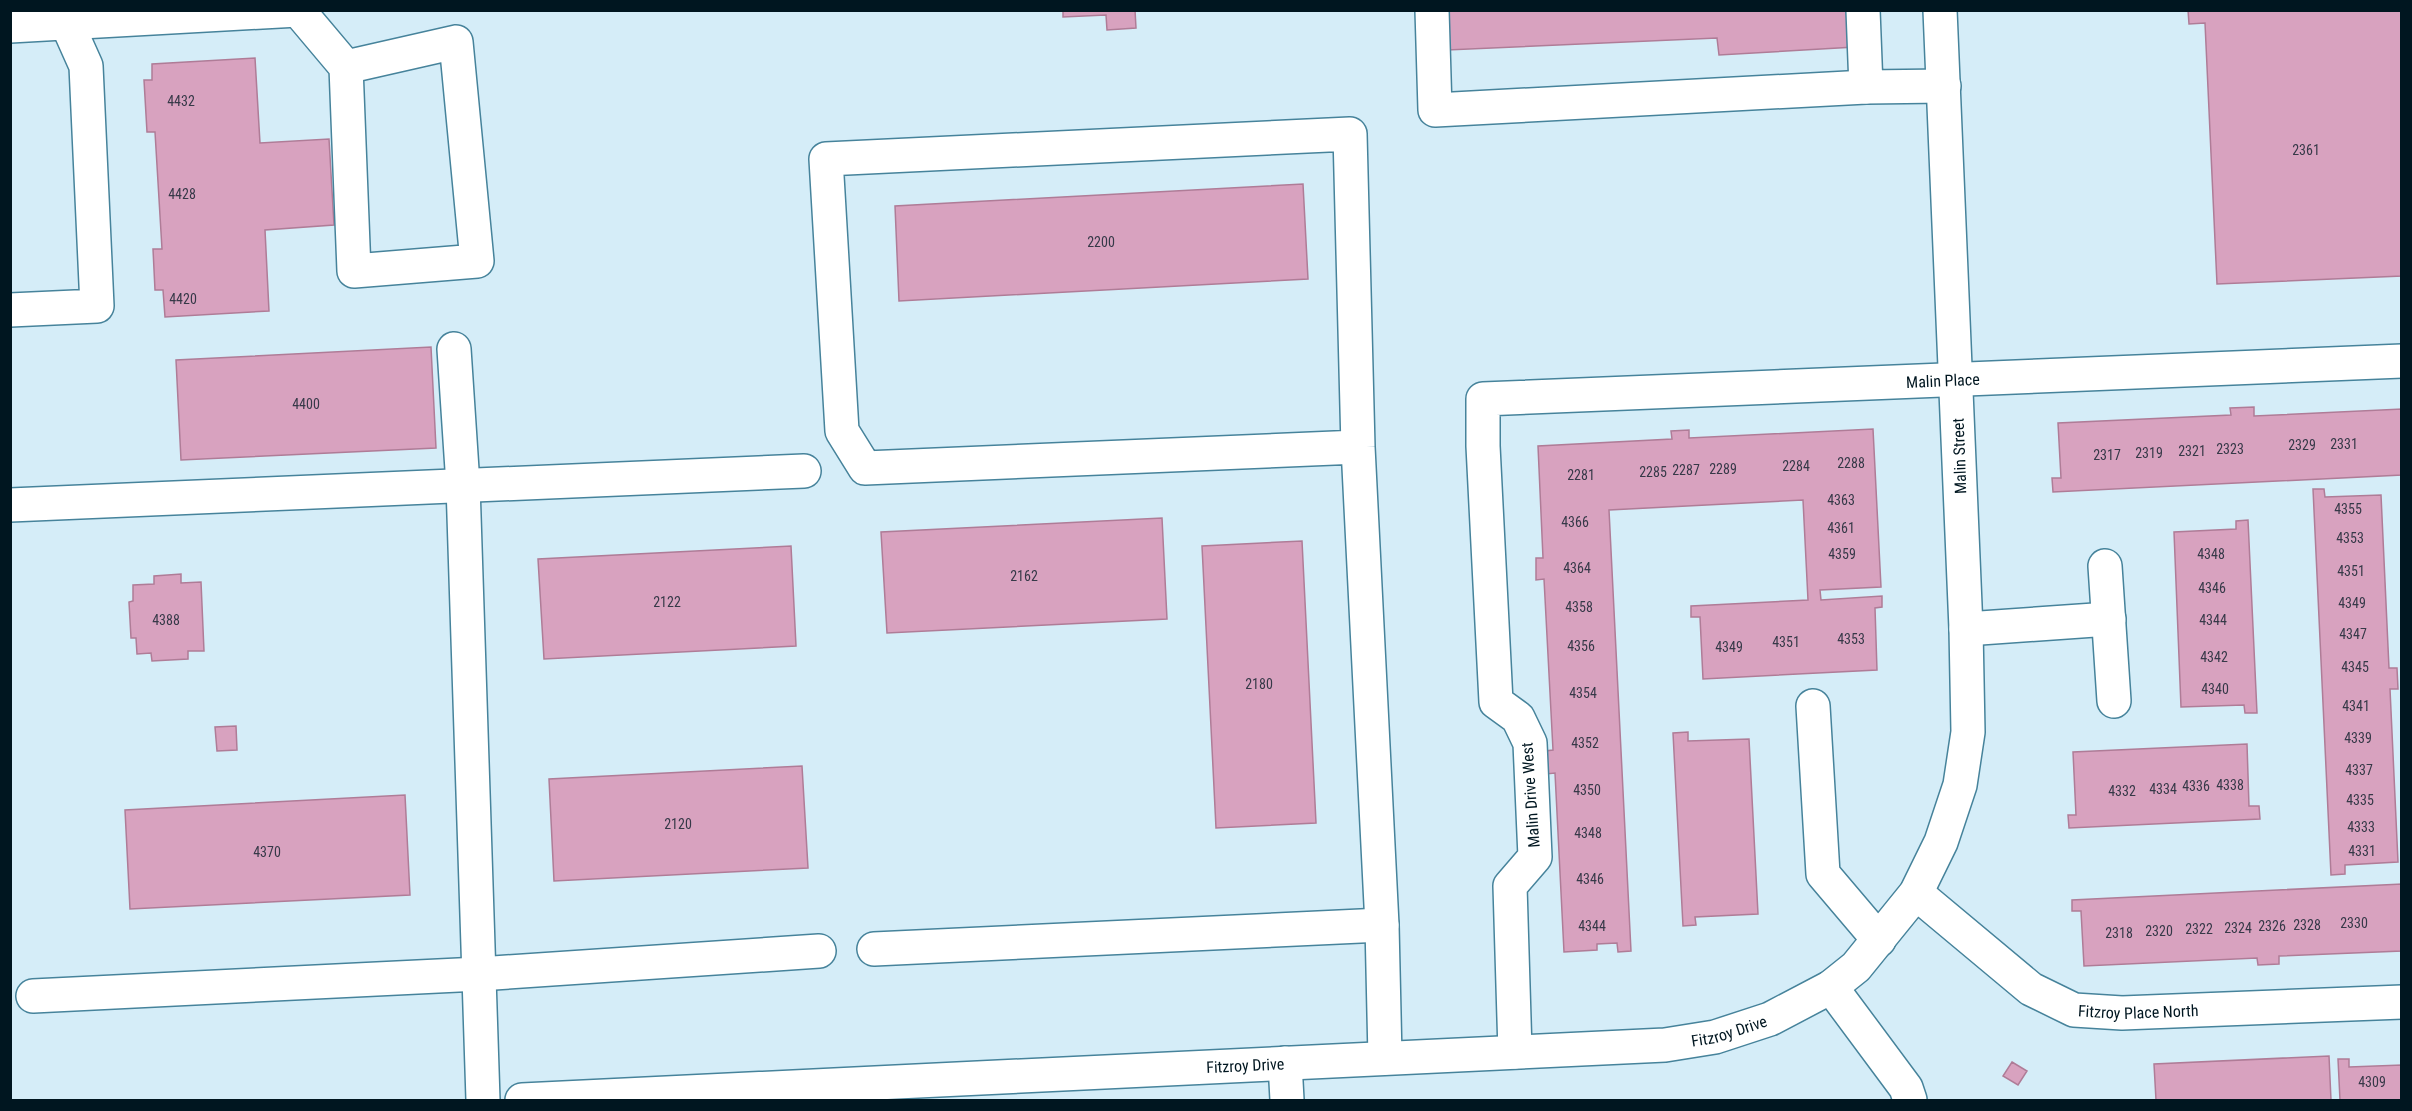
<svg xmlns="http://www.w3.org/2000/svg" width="2412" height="1111" font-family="'Roboto Condensed',sans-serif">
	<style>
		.building { fill: #d8a2bf; stroke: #af7c97; stroke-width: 1.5 }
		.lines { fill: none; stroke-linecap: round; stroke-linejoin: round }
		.minor-casing { stroke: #46839b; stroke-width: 36 }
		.minor { stroke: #fff; stroke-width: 33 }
		.labels { text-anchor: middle; stroke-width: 5; stroke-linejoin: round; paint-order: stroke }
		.number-label { font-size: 14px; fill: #363948 }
		.street-label { font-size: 16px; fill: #001620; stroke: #fff }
	</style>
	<rect width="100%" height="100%" fill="#d5edf8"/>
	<path class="building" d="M1063,10H1135L1136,28L1107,30L1106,15L1063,17Z
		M1445,10H1853L1855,47L1719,55L1717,38L1447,50Z
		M2188,10H2402V276L2217,284L2205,23L2189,24Z
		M255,58L260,143L329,139L334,225L265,230L269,311L165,317L163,290H155L153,249H162L155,132H147L144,80H152V64Z
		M1303,184L1308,279L899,301L895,206Z
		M431,347L436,448L181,460L176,360Z
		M2254,407V416L2402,409V475L2053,492L2052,478H2061L2058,423L2231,415L2230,408Z
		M1873,429L1881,587L1820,590L1821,600L1882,596V607L1875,608L1877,670L1703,679L1700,617H1691V606L1808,600L1803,500L1609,510L1631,951L1618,952L1617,943L1597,944V950L1564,952L1555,773L1546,774L1545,751L1553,750L1544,579L1536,580V558H1543L1538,446L1672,439L1671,431L1689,430V438Z
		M2313,489H2324L2325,497L2381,495L2389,668H2397L2398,689H2390L2398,862L2345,865V874L2331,875Z
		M1162,518L1167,619L887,633L881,532Z
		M2248,520L2257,713H2245L2244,705L2181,707L2174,532L2236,529V521Z
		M1302,541L1316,823L1216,828L1202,546Z
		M791,546L796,646L544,659L538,559Z
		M181,574V583L201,582L204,651H188V659L152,661L151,653L137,654L136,638H131L129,602L133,601V585L154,584V576Z
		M236,726L237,750L217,751L215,727Z
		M1688,732V741L1749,739L1758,914L1695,917L1696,925L1683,926L1673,733Z
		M2247,744L2249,806H2259L2260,819L2069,828L2068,815H2076L2073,752Z
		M802,766L808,868L554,881L549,779Z
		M405,795L410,895L130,909L125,810Z
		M2402,884V951L2279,956V964L2258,965L2257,958L2084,966L2081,911H2072V900Z
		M2329,1056L2331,1100H2156L2154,1064Z
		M2338,1059H2349V1067L2402,1065V1100H2340Z
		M2012,1062L2027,1071L2018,1085L2003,1076Z"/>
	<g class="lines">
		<g class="minor-casing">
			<g id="minor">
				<path d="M1432,10L1435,110L1866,87"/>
				<path d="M1863,10L1866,87L1944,86"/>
				<path d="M10,26L298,10L346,67L354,271L477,261L456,42L346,67"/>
				<path d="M10,310L97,306L86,66L61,10"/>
				<path d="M454,349L463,485L483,1100"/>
				<path d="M1358,447L865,468L842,431L826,159L1350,134L1358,447L1382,925L1385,1058"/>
				<path d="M10,505L804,471"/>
				<path d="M2105,566L2114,701"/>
				<path d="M1966,629L2109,619"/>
				<path d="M1813,706L1823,874L1879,940"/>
				<path id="s1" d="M1916,893L2031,989L2074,1010L2122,1013L2402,1002"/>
				<path d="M874,949L1382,925"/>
				<path d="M1831,987L1906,1088L1910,1100"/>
				<path d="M33,996L479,974L819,951"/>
				<path id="s2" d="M1515,1052L1510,886L1535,857L1530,743L1518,718L1496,702L1483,446V399C1789,388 2095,373 2402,361"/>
				<path d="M1285,1063L1287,1100"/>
				<path id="s3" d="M522,1100L1665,1045L1715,1037L1770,1019L1831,987L1856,967L1916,893L1941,842L1960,785L1968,732L1966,629L1940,10"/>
			</g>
		</g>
		<use href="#minor" class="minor"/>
	</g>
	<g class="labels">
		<g class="number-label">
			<text x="181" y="106">4432</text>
			<text x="2306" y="155">2361</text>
			<text x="182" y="199">4428</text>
			<text x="1101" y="247">2200</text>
			<text x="183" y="304">4420</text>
			<text x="306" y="409">4400</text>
			<text x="2344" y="449">2331</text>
			<text x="2302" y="450">2329</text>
			<text x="2230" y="454">2323</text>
			<text x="2192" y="456">2321</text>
			<text x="2149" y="458">2319</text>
			<text x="2107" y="460">2317</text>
			<text x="1851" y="468">2288</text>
			<text x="1796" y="471">2284</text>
			<text x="1723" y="474">2289</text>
			<text x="1686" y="475">2287</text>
			<text x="1653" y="477">2285</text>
			<text x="1581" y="480">2281</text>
			<text x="1841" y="505">4363</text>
			<text x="2348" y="514">4355</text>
			<text x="1575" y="527">4366</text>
			<text x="1841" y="533">4361</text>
			<text x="2350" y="543">4353</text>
			<text x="1842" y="559">4359</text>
			<text x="2211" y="559">4348</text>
			<text x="1577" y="573">4364</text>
			<text x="2351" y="576">4351</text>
			<text x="1024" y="581">2162</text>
			<text x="2212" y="593">4346</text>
			<text x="667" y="607">2122</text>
			<text x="2352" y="608">4349</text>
			<text x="1579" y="612">4358</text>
			<text x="166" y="625">4388</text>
			<text x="2213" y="625">4344</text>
			<text x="2353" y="639">4347</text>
			<text x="1851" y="644">4353</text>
			<text x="1786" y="647">4351</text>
			<text x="1581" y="651">4356</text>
			<text x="1729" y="652">4349</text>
			<text x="2214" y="662">4342</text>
			<text x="2355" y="672">4345</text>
			<text x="1259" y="689">2180</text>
			<text x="2215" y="694">4340</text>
			<text x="1583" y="698">4354</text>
			<text x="2356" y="711">4341</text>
			<text x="2358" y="743">4339</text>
			<text x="1585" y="748">4352</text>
			<text x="2359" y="775">4337</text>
			<text x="2230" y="790">4338</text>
			<text x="2196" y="791">4336</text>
			<text x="2163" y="794">4334</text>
			<text x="1587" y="795">4350</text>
			<text x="2122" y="796">4332</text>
			<text x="2360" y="805">4335</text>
			<text x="678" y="829">2120</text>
			<text x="2361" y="832">4333</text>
			<text x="1588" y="838">4348</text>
			<text x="2362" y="856">4331</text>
			<text x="267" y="857">4370</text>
			<text x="1590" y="884">4346</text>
			<text x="2354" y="928">2330</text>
			<text x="2307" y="930">2328</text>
			<text x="1592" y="931">4344</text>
			<text x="2272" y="931">2326</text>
			<text x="2238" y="933">2324</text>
			<text x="2199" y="934">2322</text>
			<text x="2159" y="936">2320</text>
			<text x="2119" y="938">2318</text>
			<text x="2372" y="1087">4309</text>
		</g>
		<g class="street-label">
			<text dy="6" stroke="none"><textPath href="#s2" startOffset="1137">Malin Place</textPath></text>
			<text transform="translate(1959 456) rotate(-92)" y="6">Malin Street</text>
			<text transform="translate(1530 795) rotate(-94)" y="6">Malin Drive West</text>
			<text dy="6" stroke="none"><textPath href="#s1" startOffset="262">Fitzroy Place North</textPath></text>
			<text dy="6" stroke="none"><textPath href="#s3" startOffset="1210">Fitzroy Drive</textPath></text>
			<text dy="6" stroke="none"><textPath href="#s3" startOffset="724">Fitzroy Drive</textPath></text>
		</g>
	</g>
	<rect width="2412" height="1111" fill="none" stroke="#001620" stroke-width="24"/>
</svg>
